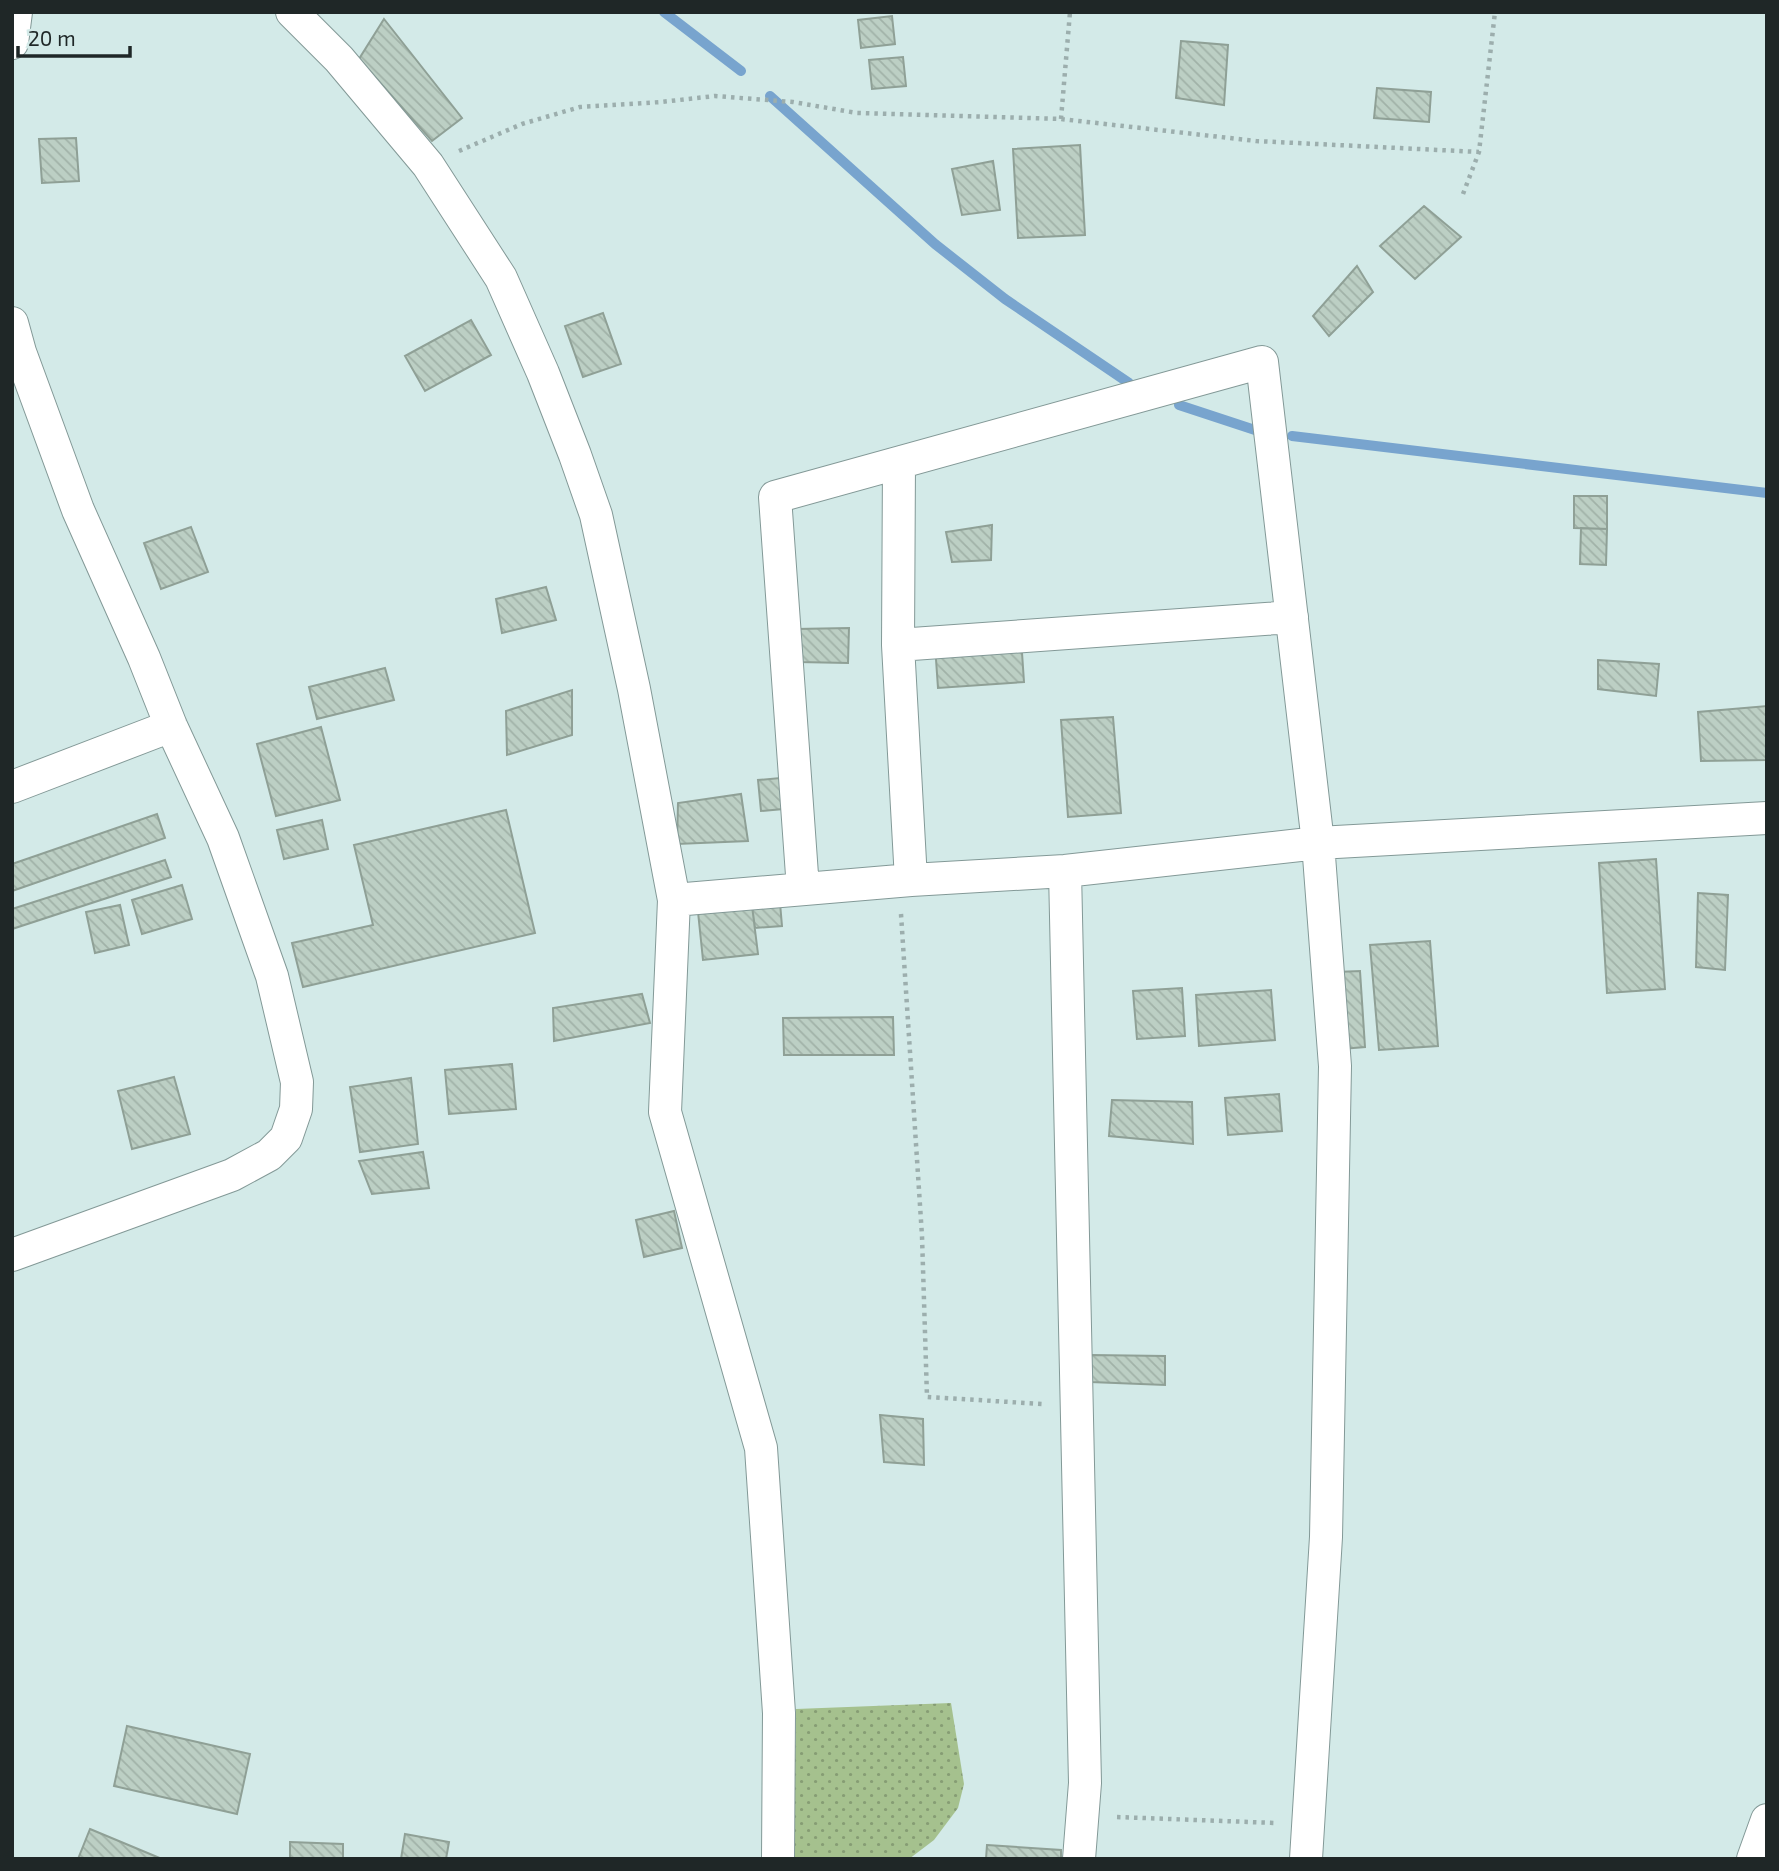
<svg xmlns="http://www.w3.org/2000/svg" width="1779" height="1871" font-family="'Exo 2',sans-serif">
	<style>
		.grass { fill: url(#grass-dots) }
		.lines { fill: none; stroke-linecap: round; stroke-linejoin: round }
		.stream { stroke: #78a4ce; stroke-width: 10 }
		.building { fill: url(#building-back-hatch); stroke: #8fa096; stroke-width: 2 }
		.minor-casing { stroke: #839997; stroke-width: 34 }
		.path { stroke: #9caead; stroke-width: 4.5; stroke-dasharray: 3.5 5; stroke-linecap: butt }
		.minor { stroke: #fff; stroke-width: 32 }
	</style>
	<defs>
		<pattern id="grass-dots" width="8" height="8" patternUnits="userSpaceOnUse" patternTransform="scale(1.75)"><rect width="8" height="8" fill="#a5c18e"/><path d="M2 2h.1M6 6h.1" fill="none" stroke="#869d74" stroke-width="1.8" stroke-linecap="round"/></pattern>
		<pattern id="building-back-hatch" width="6" height="6" patternUnits="userSpaceOnUse" patternTransform="scale(1.75)"><rect width="6" height="6" fill="#bccfc4"/><path d="M-1 5l2 2M0 0l6 6M5-1l2 2" fill="none" stroke="#a1b2a8"/></pattern>
	</defs>
	<rect width="100%" height="100%" fill="#d3eae8"/>
	<path class="grass" d="M951,1703L964,1784L958,1808L934,1840L909,1859H793L796,1709Z"/>
	<g class="lines">
		<path class="stream" d="M664,12L741,71
			M770,96L935,244L1005,299L1129,383
			M1179,405L1258,431
			M1292,436L1767,493"/>
	</g>
	<path class="building" d="M892,16L895,44L861,48L858,20Z
		M384,19L462,118L432,141L359,59Z
		M1181,41L1228,45L1224,105L1176,98Z
		M903,57L906,86L872,89L869,60Z
		M1377,88L1431,92L1429,122L1374,118Z
		M76,138L79,181L42,183L39,139Z
		M1080,145L1085,235L1018,238L1013,149Z
		M993,161L1000,210L962,215L952,169Z
		M1424,206L1461,237L1415,279L1380,246Z
		M1357,266L1373,292L1329,336L1313,316Z
		M603,313L621,364L583,377L565,326Z
		M471,320L491,355L425,391L405,356Z
		M1574,496H1607V529L1574,528Z
		M992,525L991,560L952,562L946,532Z
		M191,527L208,572L161,589L144,543Z
		M1581,528L1607,529L1606,565L1580,564Z
		M546,587L556,620L502,633L496,599Z
		M849,628L848,663L798,662L796,629Z
		M1021,638L1024,682L938,688L935,645Z
		M1598,660L1659,664L1656,696L1598,689Z
		M385,668L394,700L317,719L309,687Z
		M572,690V735L507,755L506,711Z
		M1767,706V760L1701,761L1698,712Z
		M1113,717L1121,813L1068,817L1061,720Z
		M321,727L340,800L276,816L257,744Z
		M780,778L783,809L761,811L758,780Z
		M741,794L748,841L677,844L678,803Z
		M506,810L535,933L303,987L292,943L373,925L354,845Z
		M157,814L165,838L12,891V864Z
		M322,820L328,849L284,859L277,830Z
		M1656,859L1665,989L1607,993L1599,863Z
		M165,860L171,877L12,929V909Z
		M182,885L192,919L142,934L132,900Z
		M1698,893L1728,895L1725,970L1696,967Z
		M780,903L782,926L755,928L752,906Z
		M120,905L129,945L95,953L86,912Z
		M752,906L758,954L703,960L698,912Z
		M1430,941L1438,1046L1379,1050L1370,945Z
		M1360,971L1365,1047L1342,1049L1336,972Z
		M1182,988L1185,1036L1137,1039L1133,991Z
		M1271,990L1275,1040L1199,1046L1196,995Z
		M642,994L650,1023L554,1041L553,1008Z
		M893,1017L894,1055H784L783,1018Z
		M512,1064L516,1109L449,1114L445,1070Z
		M174,1077L190,1134L132,1149L118,1091Z
		M411,1078L418,1144L360,1152L350,1087Z
		M1279,1094L1282,1131L1228,1135L1225,1098Z
		M1112,1100L1192,1102L1193,1144L1109,1136Z
		M423,1152L429,1188L372,1194L359,1161Z
		M674,1211L682,1248L644,1257L636,1220Z
		M1091,1355L1165,1356V1385L1091,1382Z
		M880,1415L923,1419L924,1465L884,1462Z
		M127,1726L250,1754L237,1814L114,1786Z
		M90,1829L162,1859H78Z
		M405,1834L449,1842L446,1859H401Z
		M290,1842L343,1844V1859H290Z
		M987,1845L1061,1850V1859H986Z"/>
	<g class="lines">
		<g class="minor-casing">
			<path id="minor" d="M292,12L339,59L428,165L501,278L543,373L575,455L596,515L634,689L674,900L665,1112L761,1448L779,1713L778,1859
				M12,43L16,12
				M12,323L20,352L78,510L144,658L171,726L223,838L272,976L297,1082L296,1109L286,1138L269,1155L232,1175L12,1255
				M899,463L898,645L911,880
				M898,645L1292,617
				M12,787L171,726
				M1065,871L1085,1783L1079,1859
				M803,889L775,497L1262,362L1318,843L1335,1066L1326,1537L1306,1859
				M674,900L911,880L1065,871L1318,843L1767,818
				M1753,1859L1767,1820"/>
		</g>
		<path class="path" d="M1061,119L1070,12
			M459,151L522,124L580,107L661,102L715,96L793,102L857,113L1061,119L1256,141L1479,152
			M1463,194L1479,152L1495,12
			M901,914L922,1236L927,1397L1043,1404
			M1117,1817L1276,1823"/>
		<use href="#minor" class="minor"/>
	</g>
	<rect width="1779" height="1871" fill="none" stroke="#1f2727" stroke-width="28"/>
	<path d="M18 46v10h112v-10" fill="none" stroke="#1f2727" stroke-width="3.5"/>
	<text x="28" y="46" font-size="21" fill="#1f2727" stroke="#d3eae8" stroke-width="5" paint-order="stroke">20 m</text>
</svg>
